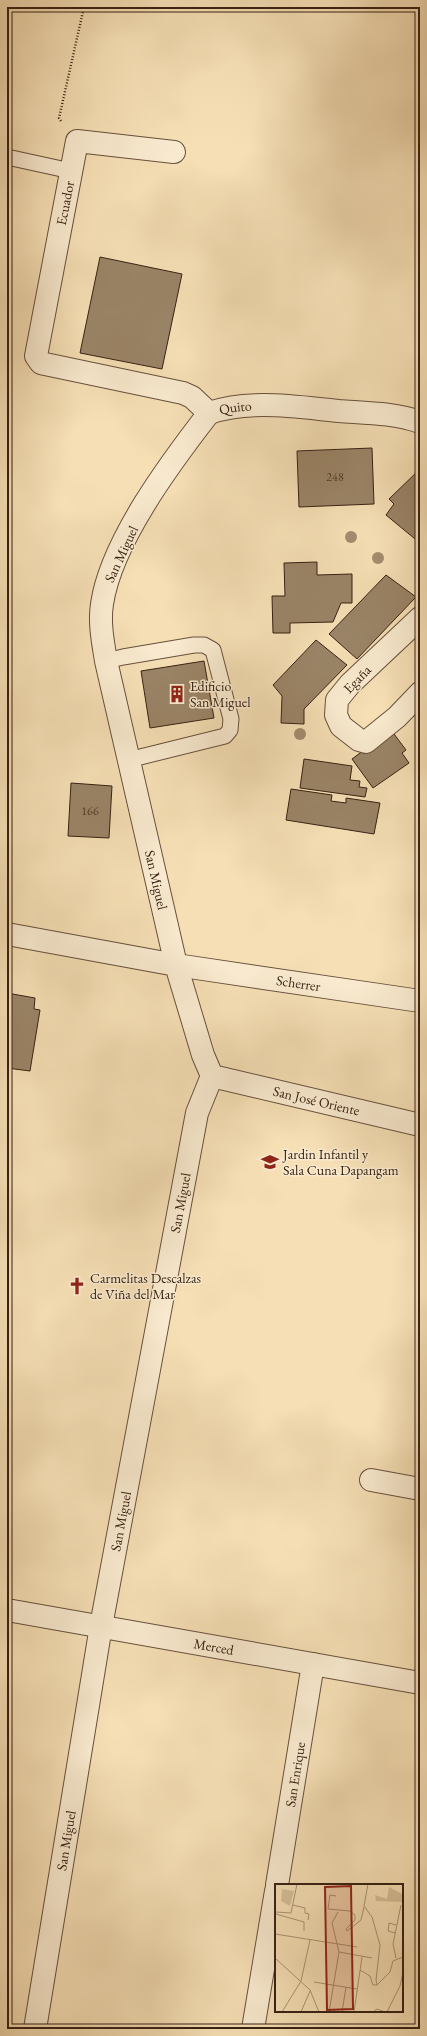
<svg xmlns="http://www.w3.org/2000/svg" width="427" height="2036" font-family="'EB Garamond',serif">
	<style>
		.building { fill: #9a8467; stroke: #372113 }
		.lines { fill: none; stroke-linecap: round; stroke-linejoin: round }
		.service-casing { stroke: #67503c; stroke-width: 17 }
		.minor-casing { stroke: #67503c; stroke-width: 24 }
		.tertiary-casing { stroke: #67503c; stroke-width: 24 }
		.path { stroke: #372113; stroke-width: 2.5; stroke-dasharray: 1 2; stroke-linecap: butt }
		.service { stroke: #f9eacf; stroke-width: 15 }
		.minor { stroke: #f9eacf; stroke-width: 22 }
		.tertiary { stroke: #f9eacf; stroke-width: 22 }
		.tree { fill: #a38c6e }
		.labels { text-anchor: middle; stroke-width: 3; stroke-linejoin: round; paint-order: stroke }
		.number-label { font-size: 12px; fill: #503a28 }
		.street-label { font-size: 14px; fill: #372113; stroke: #f9eacf }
		.poi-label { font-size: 14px; fill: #372113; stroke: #f9eacf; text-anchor: start }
		.inset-road { fill: none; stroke: #aa9374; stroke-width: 1 }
		.view { fill: #8f2418; fill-opacity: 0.15; stroke: #8f2418; stroke-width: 2 }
		.inset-edge { fill: none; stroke: #372113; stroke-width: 2 }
	</style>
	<rect width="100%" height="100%" fill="#f6dfb5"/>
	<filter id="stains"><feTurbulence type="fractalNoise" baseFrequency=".005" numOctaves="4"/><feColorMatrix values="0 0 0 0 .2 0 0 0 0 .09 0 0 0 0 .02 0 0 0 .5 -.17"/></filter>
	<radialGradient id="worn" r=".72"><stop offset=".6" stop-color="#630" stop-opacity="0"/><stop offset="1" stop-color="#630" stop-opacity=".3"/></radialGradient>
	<path class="building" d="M100,257L182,274L162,369L80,353Z
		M372,448L374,504L299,507L297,451Z
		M420,469V543L386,515L394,504L389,499Z
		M317,562V575L352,574V603H341L333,622L290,623V633H273L272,596H285L284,563Z
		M386,575L416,597L357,659L329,634Z
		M316,640L347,665L304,709V724L281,723L282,696L273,685Z
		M204,661L214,718L150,728L141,671Z
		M391,730L406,750L402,753L409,763L373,788L352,759Z
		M304,759L352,766L350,780L360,781L359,787L367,788L365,797L300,788Z
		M71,783L112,786L109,838L68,836Z
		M291,789L332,795L331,801L346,803V798L380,803L374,834L286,820Z
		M7,993L35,998L34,1009L40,1010L30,1071L7,1068Z"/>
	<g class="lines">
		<g class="service-casing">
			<path id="service" d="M7,157L71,171
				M106,661L123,657L194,645H204L213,650L231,719L230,730L225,736L128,760"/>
		</g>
		<g class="minor-casing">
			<g id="minor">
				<path d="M174,152L77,141L36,356L41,363L45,364L183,393L192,397L209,413"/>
				<path id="s1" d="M209,413C171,462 111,542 102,604C99,623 103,642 106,661L176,965L420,1001"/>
				<path id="s2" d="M209,413C249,399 297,407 339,411C367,413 394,413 420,422"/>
				<path d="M420,618L350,684L337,700L336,715L341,726L359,740L366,742L397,717L420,693"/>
				<path d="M371,1480L420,1489"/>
				<path id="s3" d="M7,1610L420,1683"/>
				<path id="s4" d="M277,1885L313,1664"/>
				<path id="s5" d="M35,2029L101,1626L197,1113L212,1076"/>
				<path d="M253,2029L276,1891"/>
			</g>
		</g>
		<g class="tertiary-casing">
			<g id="tertiary">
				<path id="s6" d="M7,934L176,965L203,1055L212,1076L420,1125"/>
			</g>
		</g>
		<path class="path" d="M61,121L59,118L84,7"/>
		<use href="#service" class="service"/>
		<use href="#minor" class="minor"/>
		<use href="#tertiary" class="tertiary"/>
	</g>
	<g class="tree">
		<circle cx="351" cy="537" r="6"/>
		<circle cx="378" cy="558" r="6"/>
		<circle cx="300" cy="734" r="6"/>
	</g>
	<defs>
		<g id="building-bare" transform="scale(1.38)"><path d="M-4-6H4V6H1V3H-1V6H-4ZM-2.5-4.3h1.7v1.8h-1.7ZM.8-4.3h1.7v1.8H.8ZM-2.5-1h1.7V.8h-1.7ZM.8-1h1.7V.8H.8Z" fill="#8f2418" stroke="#f9eacf" stroke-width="2.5" paint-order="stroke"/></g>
		<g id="school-bare" transform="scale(1.38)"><path d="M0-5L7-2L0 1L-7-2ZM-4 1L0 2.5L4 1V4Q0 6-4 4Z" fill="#8f2418" stroke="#f9eacf" stroke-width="2.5" paint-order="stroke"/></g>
		<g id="church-bare" transform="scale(1.38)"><path d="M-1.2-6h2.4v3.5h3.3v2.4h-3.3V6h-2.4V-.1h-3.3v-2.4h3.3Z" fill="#8f2418" stroke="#f9eacf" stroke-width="2.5" paint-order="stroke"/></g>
	</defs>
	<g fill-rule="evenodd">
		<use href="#building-bare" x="177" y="694"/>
		<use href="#school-bare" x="270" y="1162"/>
		<use href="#church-bare" x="77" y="1286"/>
	</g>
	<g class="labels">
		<g class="number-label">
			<text x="335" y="481">248</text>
			<text x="90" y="815">166</text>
		</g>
		<g class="street-label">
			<text transform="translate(65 203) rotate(-79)" y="5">Ecuador</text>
			<text dy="5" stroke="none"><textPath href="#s2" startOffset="27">Quito</textPath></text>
			<text transform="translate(121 554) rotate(-65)" y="5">San Miguel</text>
			<text transform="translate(357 679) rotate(-46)" y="5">Egaña</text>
			<text dy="5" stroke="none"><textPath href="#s1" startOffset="503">San Miguel</textPath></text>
			<text dy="5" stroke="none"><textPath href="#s1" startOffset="714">Scherrer</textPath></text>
			<text dy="5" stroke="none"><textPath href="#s6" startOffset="396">San José Oriente</textPath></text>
			<text dy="5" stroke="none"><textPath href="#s5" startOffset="839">San Miguel</textPath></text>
			<text dy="5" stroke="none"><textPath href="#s5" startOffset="515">San Miguel</textPath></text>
			<text dy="5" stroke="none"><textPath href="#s3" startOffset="210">Merced</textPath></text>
			<text dy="5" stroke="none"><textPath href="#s4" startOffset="112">San Enrique</textPath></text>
			<text dy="5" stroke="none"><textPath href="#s5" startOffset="191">San Miguel</textPath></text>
		</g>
		<g class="poi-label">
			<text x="190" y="691">Edificio<tspan x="190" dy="16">San Miguel</tspan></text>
			<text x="283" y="1159">Jardin Infantil y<tspan x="283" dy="16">Sala Cuna Dapangam</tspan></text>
			<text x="90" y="1283">Carmelitas Descalzas<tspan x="90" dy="16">de Viña del Mar</tspan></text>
		</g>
	</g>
	<g transform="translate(275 1884)">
		<rect width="128" height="128" fill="#f6dfb5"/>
		<path d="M114,3L127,10L128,18L101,17L100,11L112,15ZM7,5L19,7L15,22L6,17Z" fill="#d6bf99"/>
		<path class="inset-road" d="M93,0L89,22L97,33L105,61L101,96L102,101M61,12L55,11L53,25L75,27L80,31V36L71,45L72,47L86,36L89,23M0,15V34M18,21L30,24V29L34,30L33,36M1,28L16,29L22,0M1,30L29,38V47M120,49L113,47L114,39L121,41M0,50L82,63M64,68L97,74M0,74L35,106L44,128M121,74L118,60L126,21M85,86L95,92L98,101H102M39,98L82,105M102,101L115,88L118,77L128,73M7,128L26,97L35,56M26,128L35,107M54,128L64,68L57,39L63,28M67,128L71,103M79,128L87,73M98,128L102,125L110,128M112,128L125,102L128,88"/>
		<path class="view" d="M76,2L78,125L52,126L50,3Z"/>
		<rect width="128" height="128" class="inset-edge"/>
	</g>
	<rect width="427" height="2036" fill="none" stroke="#f6dfb5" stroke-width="24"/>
	<rect x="8" y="8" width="411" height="2020" fill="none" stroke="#372113" stroke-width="2"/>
	<rect x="12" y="12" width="403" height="2012" fill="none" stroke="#372113"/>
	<rect width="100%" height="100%" filter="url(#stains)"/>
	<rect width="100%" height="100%" fill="url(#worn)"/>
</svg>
